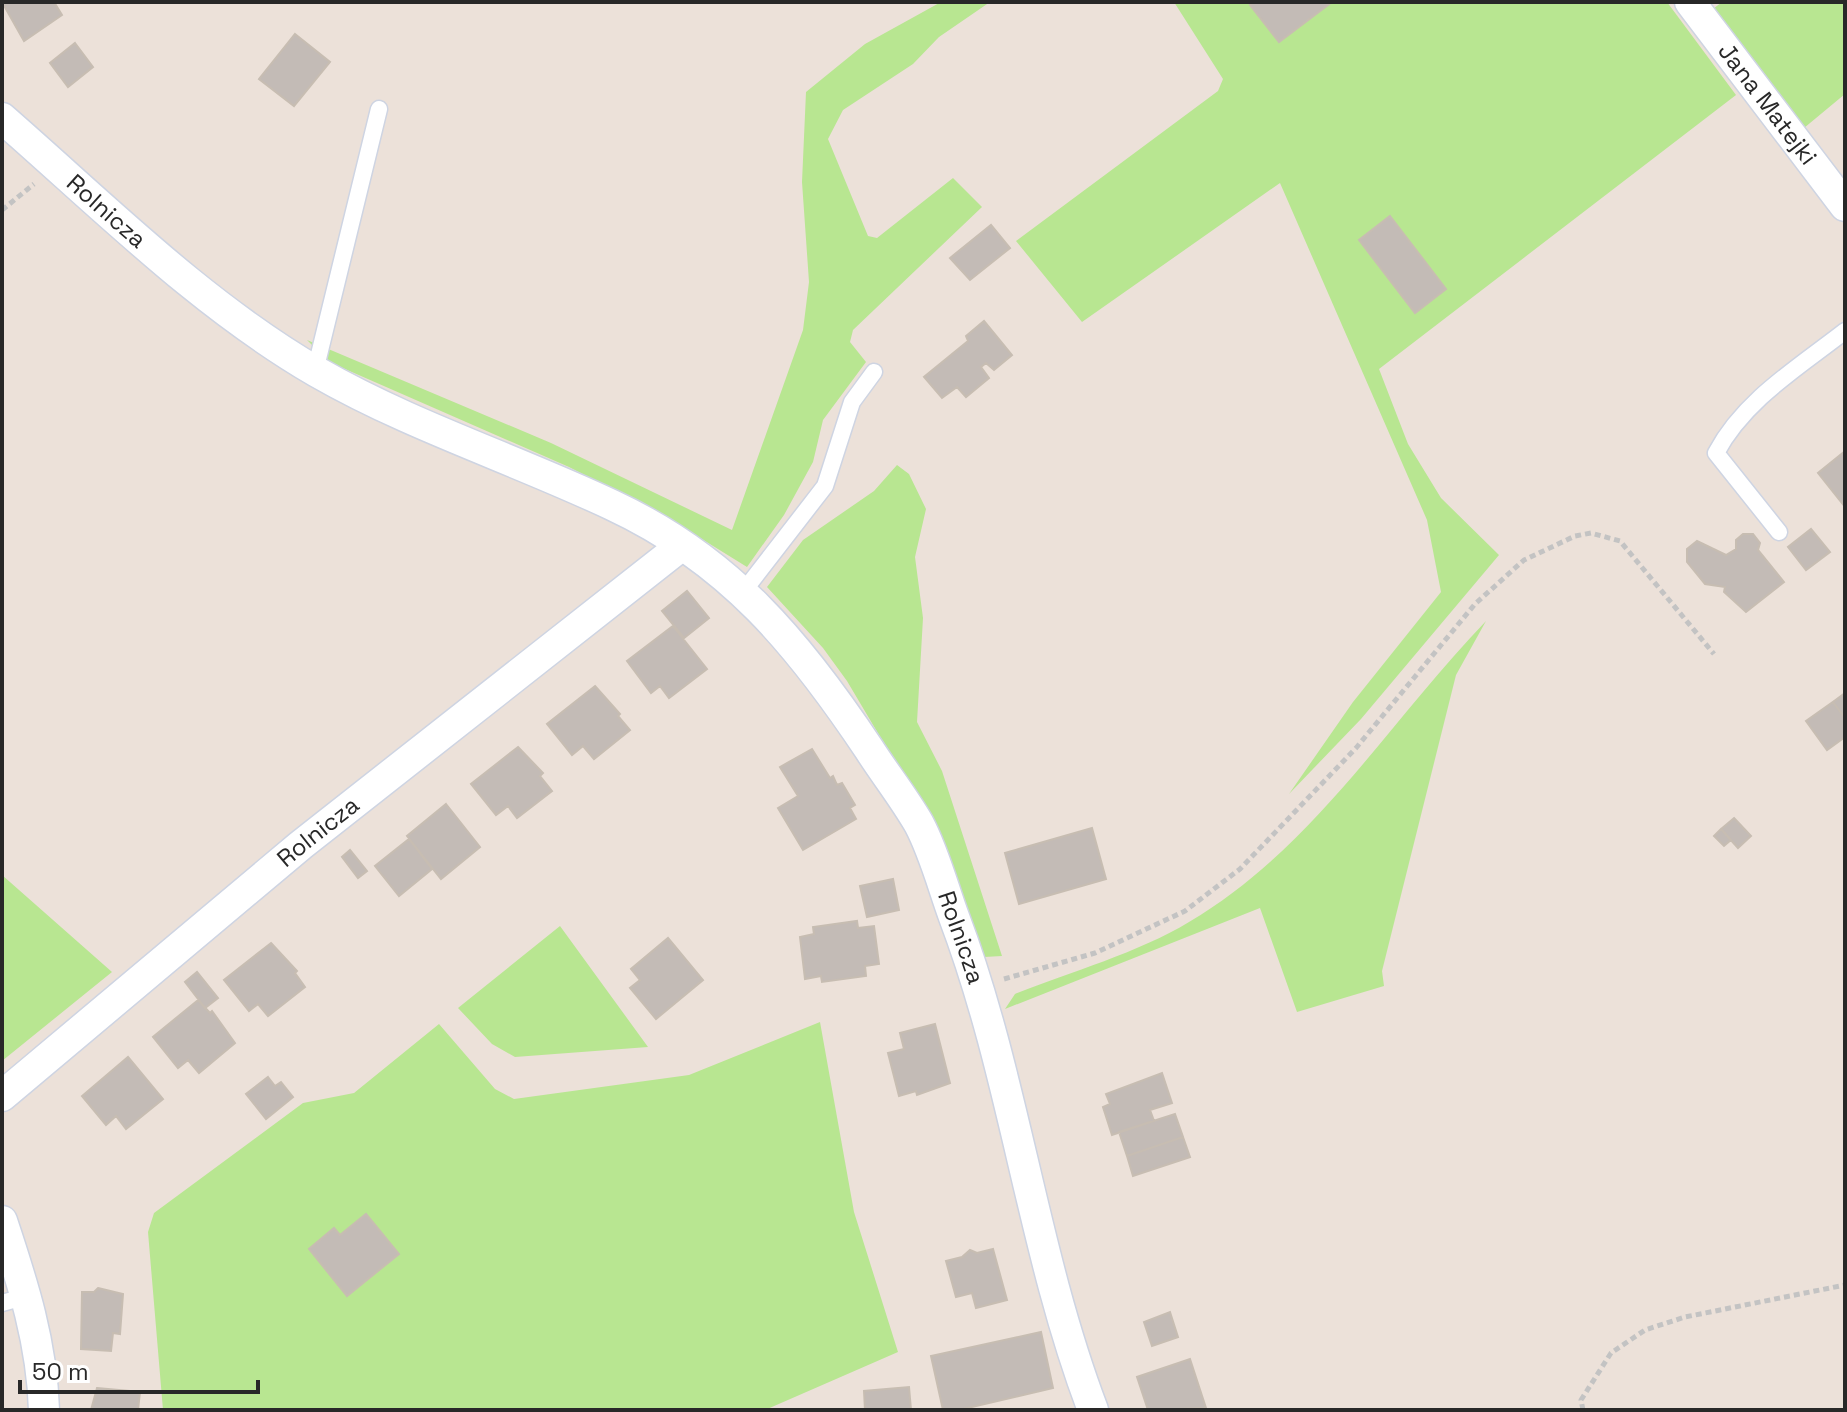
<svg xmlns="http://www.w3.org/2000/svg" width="1847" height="1412" font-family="'Space Grotesk',sans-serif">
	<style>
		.green { fill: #b8e691 }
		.building { fill: #c3bbb6; stroke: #c7bdb2; stroke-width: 2 }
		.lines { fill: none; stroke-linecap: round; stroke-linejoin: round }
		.service-casing { stroke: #ced4e2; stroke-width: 19 }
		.minor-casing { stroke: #ced4e2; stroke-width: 33 }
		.path { stroke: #c3c3c3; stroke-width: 5; stroke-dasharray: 6 4; stroke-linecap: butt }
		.service { stroke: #fff; stroke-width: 16 }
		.minor { stroke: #fff; stroke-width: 30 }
		.labels { text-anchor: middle; stroke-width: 7; stroke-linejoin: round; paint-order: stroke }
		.street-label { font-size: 24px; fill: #282828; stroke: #fff }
	</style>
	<rect width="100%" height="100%" fill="#ece1d9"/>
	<path class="green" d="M941,2H990L939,37L913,64L843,110L828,139L868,236L877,238L953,178L982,207L853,330L850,342L866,362L823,420L813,462L784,515L747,567L663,515L569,467L329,362L307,340L551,443L732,530L803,330L809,282L802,182L806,92L865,44Z
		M1174,2H1667L1736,95L1379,369L1408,444L1441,498L1499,555L1361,719L1289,794L1353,702L1441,592L1427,520L1280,183L1082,322L1016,241L1218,91L1223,79Z
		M1722,2H1845V94L1804,128L1713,9Z
		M897,465L909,474L926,509L915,557L923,618L917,722L942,771L1002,956L984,957L933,826L847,681L823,648L767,587L803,540L874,491Z
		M1486,621L1456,675L1382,971L1384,986L1297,1012L1260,908L1005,1009L1015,994C1070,972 1138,953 1189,922C1313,849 1388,723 1486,621Z
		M2,875L112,972L2,1061Z
		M560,926L648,1047L515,1057L492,1044L458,1008Z
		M820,1022L854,1212L898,1352L765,1410H163L148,1232L154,1213L303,1103L354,1093L439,1024L495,1089L514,1099L689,1075Z"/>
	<path class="building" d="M2,2H54L62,15L24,41Z
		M1254,2H1332L1279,42L1250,5Z
		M295,34L330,62L294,106L259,79Z
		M75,43L93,67L68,87L50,63Z
		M1390,216L1446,289L1415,313L1359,240Z
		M991,225L1010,248L970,280L950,258Z
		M984,321L1012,355L994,370L986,363L981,367L989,378L966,397L957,387L942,398L924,377L968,341L966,336Z
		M1845,451V507L1818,473Z
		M1811,529L1830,552L1806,570L1788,547Z
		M1743,534H1753L1760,543L1758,550L1784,582L1746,612L1724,592L1725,587L1705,584L1687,562V549L1697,541L1726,555L1736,549V540Z
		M687,591L709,618L684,638L662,611Z
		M673,626L707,669L669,698L660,686L651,693L627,661Z
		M595,686L620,714L618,716L630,730L594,759L583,746L572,755L547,724Z
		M1845,693V718L1833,702Z
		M1833,702L1845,718V737L1827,750L1806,721Z
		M518,747L543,773L540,776L552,791L517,818L508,806L496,815L471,784Z
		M812,749L830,778L833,776L837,785L842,783L855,805L850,808L856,819L803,850L778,808L798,796L780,767Z
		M446,804L480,847L441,879L407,836Z
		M1734,818L1751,836L1738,848L1721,829Z
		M1092,828L1106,879L1019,904L1005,853Z
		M1721,829L1731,840L1724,846L1714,836Z
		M409,839L432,869L399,896L375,866Z
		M350,850L367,871L358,878L342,857Z
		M893,879L899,910L867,917L860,886Z
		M857,921L858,928L874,926L879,964L865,966L866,976L822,982L821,976L805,979L800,937L814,934L813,927Z
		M668,938L703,980L656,1019L630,988L640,980L631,969Z
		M271,943L297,971L295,973L305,987L268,1016L258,1004L249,1011L224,980Z
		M197,972L218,998L205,1008L185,982Z
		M198,1000L210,1013L212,1011L235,1043L199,1073L188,1060L178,1068L153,1037Z
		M935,1024L950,1083L917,1095L916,1091L899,1096L888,1053L904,1049L900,1033Z
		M128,1057L163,1099L126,1129L116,1116L106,1125L82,1096Z
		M1162,1073L1172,1103L1150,1110L1154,1121L1112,1135L1103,1107L1110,1104L1106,1094Z
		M268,1077L275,1086L281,1082L293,1097L266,1119L246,1094Z
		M1175,1114L1183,1137L1127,1156L1119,1132Z
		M1183,1137L1190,1157L1133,1176L1127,1156Z
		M366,1214L399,1254L347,1296L309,1249L334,1228L340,1235Z
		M993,1249L1007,1300L976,1308L972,1293L956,1297L946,1261L962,1257L970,1250L977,1253Z
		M98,1288L123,1294L120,1334L113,1333L111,1351L81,1349L82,1292H94Z
		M1170,1312L1178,1337L1152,1346L1144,1322Z
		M1041,1332L1053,1388L959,1410H943L931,1356Z
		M1190,1359L1206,1408L1148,1410L1137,1377Z
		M909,1387L911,1410H865L864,1391Z
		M97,1388L140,1392L138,1410H91Z"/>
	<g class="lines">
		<g class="service-casing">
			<path id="service" d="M315,371L379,109
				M1779,532L1716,453C1744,400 1799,367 1845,331
				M743,592L825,486L852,402L874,372
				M2,1303L27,1296"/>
		</g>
		<g class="minor-casing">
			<g id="minor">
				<path id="s1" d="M1690,2L1845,206"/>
				<path id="s2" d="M2,118C103,206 200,304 317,372C411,426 515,459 612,505C730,560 799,644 869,749C885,774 904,798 919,824C934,852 943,887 954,917C1015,1078 1032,1250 1093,1410"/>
				<path id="s3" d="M2,1096L301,845L681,546"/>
				<path d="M2,1221C23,1284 42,1343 44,1410"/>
			</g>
		</g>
		<path class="path" d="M2,210L34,184
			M1004,979L1095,953L1185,911L1240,869L1356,748L1475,604L1524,560L1575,536L1591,533L1620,541L1714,654
			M1583,1410L1581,1400L1611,1353L1645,1330L1685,1317L1845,1285"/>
		<use href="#service" class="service"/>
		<use href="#minor" class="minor"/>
	</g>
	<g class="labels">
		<g class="street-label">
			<text dy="8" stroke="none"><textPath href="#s1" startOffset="128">Jana Matejki</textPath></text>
			<text dy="8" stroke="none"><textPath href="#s2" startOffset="140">Rolnicza</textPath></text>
			<text dy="8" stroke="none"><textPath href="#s3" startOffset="412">Rolnicza</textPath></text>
			<text dy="8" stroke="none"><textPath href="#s2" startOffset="1300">Rolnicza</textPath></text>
		</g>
	</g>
	<rect width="1847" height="1412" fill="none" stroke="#282828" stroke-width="8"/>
	<path d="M20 1380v12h238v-12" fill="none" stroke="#282828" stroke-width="4"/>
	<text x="32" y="1380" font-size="24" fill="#282828" stroke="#ffffff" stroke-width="6" paint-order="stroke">50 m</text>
</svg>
